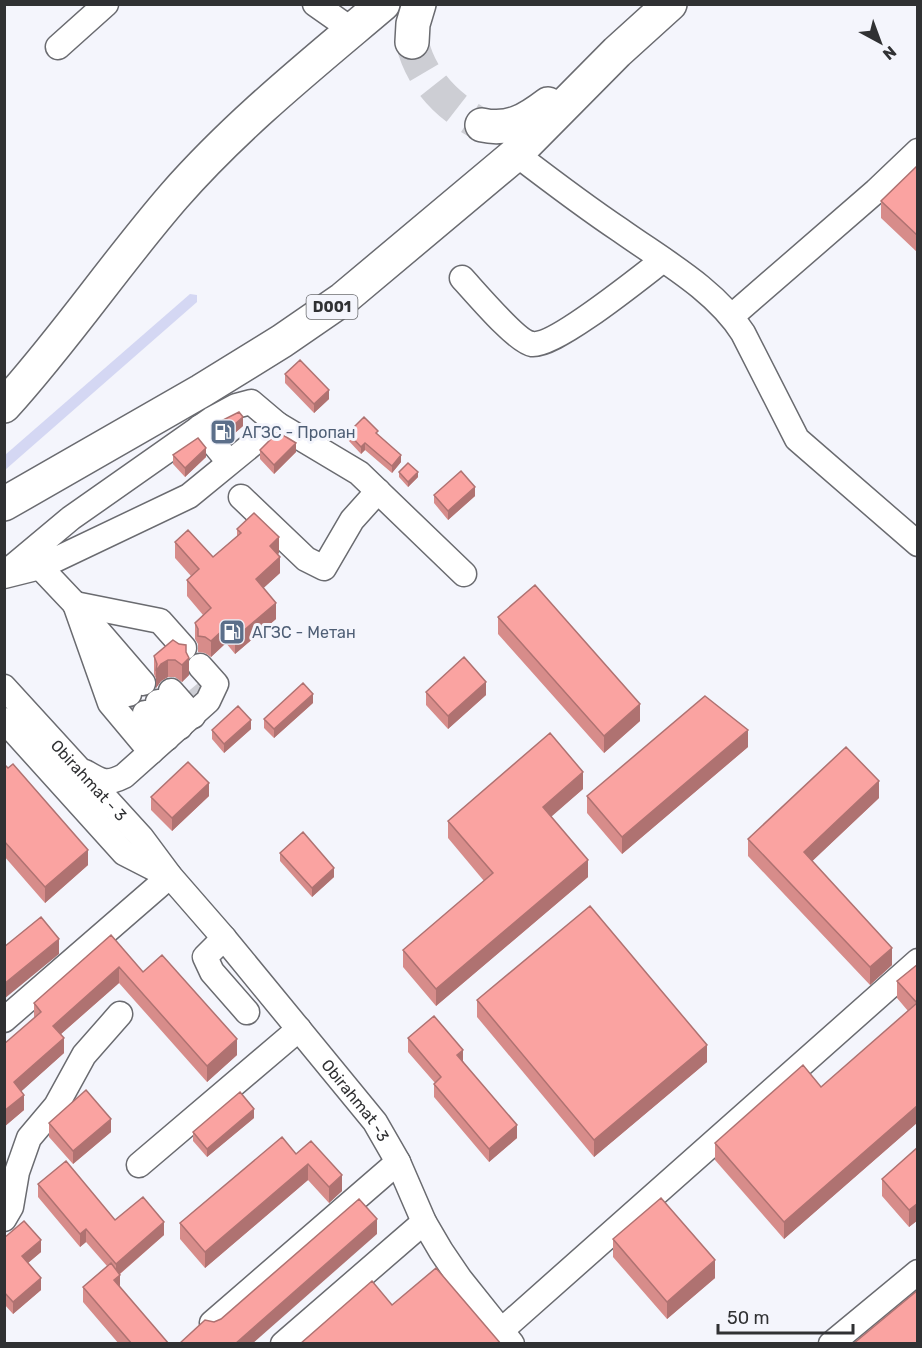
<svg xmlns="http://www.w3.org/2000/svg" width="922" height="1348" font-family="Rubik,sans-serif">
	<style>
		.green { fill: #d4d7f3 }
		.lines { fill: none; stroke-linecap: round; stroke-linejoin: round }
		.minor-tunnel { stroke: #cdced4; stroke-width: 24; stroke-dasharray: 24 12; stroke-linecap: butt }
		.highway-tunnel { stroke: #cdced4; stroke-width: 33; stroke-dasharray: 33 16; stroke-linecap: butt }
		.minor-casing { stroke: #6a6b70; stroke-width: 27 }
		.highway-casing { stroke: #6a6b70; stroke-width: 36 }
		.minor { stroke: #fff; stroke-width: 24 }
		.highway { stroke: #fff; stroke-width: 33 }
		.wall { fill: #d78c8a }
		.shaded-wall { fill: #af7271 }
		.building { fill: #faa3a1; stroke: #af7271; stroke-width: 1.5 }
		.labels { text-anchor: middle; stroke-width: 6; stroke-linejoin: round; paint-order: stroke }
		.shield { fill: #f4f5fc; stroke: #6b6c6f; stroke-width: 1.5 }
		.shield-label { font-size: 15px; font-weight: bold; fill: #303133 }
		.service-label { font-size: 16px; fill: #4e5e75; stroke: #f4f5fc; text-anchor: start }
		.street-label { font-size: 16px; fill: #303133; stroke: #f4f5fc }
	</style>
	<rect width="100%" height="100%" fill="#f4f5fc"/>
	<path class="green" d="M190,294L197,295V302L5,470V455Z"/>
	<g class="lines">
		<path class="minor-tunnel" d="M172,658L208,701"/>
		<path class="highway-tunnel" d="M412,42C421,80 448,107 482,125"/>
		<g class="minor-casing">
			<g id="minor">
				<path d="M315,4L352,30"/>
				<path d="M58,47L106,4"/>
				<path d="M516,154C550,180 584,206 620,230C662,260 715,289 743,333L797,439L918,544"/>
				<path d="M462,278C475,292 517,342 532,344C555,347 642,276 663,260"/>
				<path d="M732,316L876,191L918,151"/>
				<path d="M277,424L359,473L464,574"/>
				<path d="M200,427L229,462"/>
				<path d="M241,497L306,559L324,568L352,520L378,491"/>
				<path d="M40,567L75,604L143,683"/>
				<path d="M4,574L71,518L212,419L236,406L251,402L277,424L189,496L40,567L4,576"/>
				<path d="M75,604L110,703L151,752"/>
				<path d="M75,604L160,621L184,648"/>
				<path d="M103,659L108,670L129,694"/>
				<path id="s1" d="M4,687L141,837L170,876L224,938L375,1122L398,1162L424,1222L441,1251L460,1279L512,1344"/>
				<path d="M171,691L193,716"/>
				<path d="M158,702L180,727"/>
				<path d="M145,713L167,738"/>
				<path d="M4,720L124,853L165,874"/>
				<path d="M85,772C102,782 106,785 124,776L208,701L216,684L200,666"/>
				<path d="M224,938L205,957L212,972L247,1012"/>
				<path d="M4,1020L170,876"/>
				<path d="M139,1165L299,1029"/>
				<path d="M4,1219L11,1207L17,1172L29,1138L56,1106L84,1055L120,1014"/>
				<path d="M212,1323L398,1162"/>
				<path d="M502,1330L918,961"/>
				<path d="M283,1344L424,1222"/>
				<path d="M831,1344L918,1272"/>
			</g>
		</g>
		<g class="highway-casing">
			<path id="highway" d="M412,42L413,24L419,4
				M482,125C509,131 527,120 548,104
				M4,406C65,339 115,264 174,196C236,125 311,65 383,4
				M4,504L201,391L282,341L343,299L516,154L617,52L670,4"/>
		</g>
		<use href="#minor" class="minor"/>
		<use href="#highway" class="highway"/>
	</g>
	<path class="wall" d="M918,165V253L881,218V201Z
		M285,374L329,399L314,413L285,383Z
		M221,421L243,426L228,439L221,430Z
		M348,433L378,435L401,462L392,473L365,450L361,454L348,440Z
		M260,450L296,452L274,474L260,459Z
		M173,455L206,457L185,477L173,464Z
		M399,472L418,477L408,487L399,477Z
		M434,495L475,496L448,520L434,503Z
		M237,529L279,553L277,554L280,573L263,588L276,619L235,654L226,643L211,657L205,653L198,652V644L195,639V623L203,615L187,596V580L191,576L175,558V542L213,557L237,536Z
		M498,617L640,721L604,753L498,634Z
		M179,644L186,653L189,675L182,682L175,677H168L161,681L156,688V679L154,674V656Z
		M426,692L486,695L448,729L426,705Z
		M313,703L274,738L264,728V719Z
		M251,729L224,753L212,739V730Z
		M748,747L622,854L587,813V796Z
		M4,764L88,865L45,903L4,856Z
		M583,789L551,816L588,877L436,1006L403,967V950L484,881L448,838V821Z
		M209,796L172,831L151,810V797Z
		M879,798L812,861L892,965L870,985L748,856V839Z
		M280,853L334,877L312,897L280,861Z
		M111,935L143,972L237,1055L207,1082L119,983L61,1034L64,1053L21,1091L24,1110L4,1127V1044L34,1018V1003Z
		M918,964V1122L784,1239L715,1160V1143L821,1087L908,1011L897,998V981Z
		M477,1000L707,1062L594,1157L477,1017Z
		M408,1038L463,1061L517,1138L489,1162L434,1097V1084L435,1083L408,1052Z
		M254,1118L207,1157L193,1141V1132Z
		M49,1123L111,1132L73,1164L49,1137Z
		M918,1147V1220L909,1227L882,1196V1179Z
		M296,1154L342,1191L329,1203L308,1180L205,1268L180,1239V1223Z
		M38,1184L115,1220L164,1235L120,1274V1288L169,1344H119L83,1302V1287L107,1266L86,1242L80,1247L38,1197Z
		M4,1238L41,1252L28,1263L41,1290L13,1314L4,1304Z
		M613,1239L715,1278L667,1319L613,1257Z"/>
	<path class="shaded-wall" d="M329,390V399L314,413V404Z
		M243,417V426L228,439V430Z
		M296,443V452L274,474V465Z
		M365,443V450L361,454V447Z
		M206,448V457L185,477V468Z
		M401,455V462L392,473V466Z
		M418,472V477L408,487V482Z
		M475,487V496L448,520V511Z
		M279,537V553L270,562V546Z
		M280,557V573L256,595V579Z
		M276,603V619L235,654V638Z
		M226,627V643L211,657V641Z
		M189,658V675L182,682V665Z
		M168,660V677L161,681L156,688V671L161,664Z
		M486,682V695L448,729V716Z
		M313,694V703L274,738V729Z
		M640,704V721L604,753V736Z
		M251,720V729L224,753V744Z
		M748,730V747L622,854V837Z
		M583,772V789L543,824V807Z
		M879,781V798L804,869V852Z
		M209,783V796L172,831V818Z
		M88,850V865L45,903V887Z
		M588,860V877L436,1006V989Z
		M334,868V877L312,897V888Z
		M59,939V954L4,999V984Z
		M892,948V965L870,985V967Z
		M119,967V983L53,1041V1026Z
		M64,1038V1053L14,1098V1082Z
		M237,1039V1055L207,1082V1066Z
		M707,1045V1062L594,1157V1140Z
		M463,1050V1063L457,1055Z
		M24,1095V1110L4,1127V1111Z
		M918,1105V1122L784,1239V1222Z
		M254,1109V1118L207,1157V1149Z
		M111,1119V1132L73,1164V1151Z
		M517,1125V1138L489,1162V1149Z
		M308,1164V1180L205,1268V1252Z
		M342,1175V1191L329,1203V1187Z
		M918,1203V1220L909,1227V1210Z
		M377,1219V1234L252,1344H235Z
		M164,1222V1235L116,1277V1264Z
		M86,1229V1242L80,1247V1234Z
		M41,1240V1252L22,1268V1256Z
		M715,1260V1278L667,1319V1302Z
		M120,1275V1289L114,1280Z
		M41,1278V1290L13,1314V1302Z"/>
	<path class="building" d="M918,165V236L881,201Z
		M300,360L329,390L314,404L285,374Z
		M239,412L243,417L228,430L221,421Z
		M364,417L378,431L376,433L401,455L392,466L365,443L361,447L348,433Z
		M278,432L296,443L274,465L260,450Z
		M198,438L206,448L185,468L173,455Z
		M408,463L418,472L408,482L399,472Z
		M461,471L475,487L448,511L434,495Z
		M254,513L279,537L270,546L280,557L256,579L276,603L235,638L226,627L211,641L205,637L198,636V629L195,623L211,608L187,580L199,569L175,542L188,530L213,557L241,533L237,529Z
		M535,585L640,704L604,736L498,617Z
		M173,640L179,644L186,645V652L189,658L182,665L175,660H168L161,664L156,671L157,664L154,656Z
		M464,657L486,682L448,716L426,692Z
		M303,683L313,694L274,729L264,719Z
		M705,696L748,730L622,837L587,796Z
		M238,706L251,720L224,744L212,730Z
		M550,733L583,772L543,807L588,860L436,989L403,950L493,873L448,821Z
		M846,747L879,781L804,852L892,948L870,967L748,839Z
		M188,762L209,783L172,818L151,797Z
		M4,764L8,768L13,764L88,850L45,887L4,841Z
		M303,832L334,868L312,888L280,853Z
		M590,906L707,1045L594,1140L477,1000Z
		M41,917L59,939L4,984V947Z
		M111,935L143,972L162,955L237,1039L207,1066L119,967L53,1026L64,1038L14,1082L24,1095L4,1111V1044L41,1012L34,1003Z
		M918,964V1105L784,1222L715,1143L803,1065L821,1087L917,1003L897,981Z
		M434,1016L463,1050L457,1055L517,1125L489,1149L434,1084L441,1077L408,1038Z
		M86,1090L111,1119L73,1151L49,1123Z
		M240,1092L254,1109L207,1149L193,1132Z
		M282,1137L296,1154L311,1141L342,1175L329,1187L308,1164L205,1252L180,1223Z
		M918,1147V1203L909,1210L882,1179Z
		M66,1161L115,1220L143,1197L164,1222L116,1264L86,1229L80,1234L38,1184Z
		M661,1198L715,1260L667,1302L613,1239Z
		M359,1199L377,1219L235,1344H179L205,1320L214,1322L221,1319Z
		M24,1221L41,1240L22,1256L41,1278L13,1302L4,1292V1238Z
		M111,1263L120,1275L114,1280L169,1344H132L83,1287Z
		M436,1268L501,1344H300L372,1281L392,1305Z
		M918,1290V1344H853Z"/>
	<defs>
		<g id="fuel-square" transform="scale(1.35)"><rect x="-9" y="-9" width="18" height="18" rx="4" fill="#5c6f8a" stroke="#f4f5fc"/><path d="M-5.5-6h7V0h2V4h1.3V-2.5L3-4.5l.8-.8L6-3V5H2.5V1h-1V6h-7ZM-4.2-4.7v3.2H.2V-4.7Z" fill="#fff"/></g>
	</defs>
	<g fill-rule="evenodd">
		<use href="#fuel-square" x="223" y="432"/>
		<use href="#fuel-square" x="232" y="632"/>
	</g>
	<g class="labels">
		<rect class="shield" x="306.5" y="295" width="51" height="24" rx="4.5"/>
		<g class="shield-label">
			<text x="332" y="312">D001</text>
		</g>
		<g class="service-label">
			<text x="242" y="438">АГЗС - Пропан</text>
			<text x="252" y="638">АГЗС - Метан</text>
		</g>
		<g class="street-label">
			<text dy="6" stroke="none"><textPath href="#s1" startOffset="126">Obirahmat - 3</textPath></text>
			<text dy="6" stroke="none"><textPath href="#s1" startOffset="543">Obirahmat -3</textPath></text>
		</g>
	</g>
	<rect width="922" height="1348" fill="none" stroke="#303133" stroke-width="12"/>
	<g transform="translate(880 42) rotate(139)" stroke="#f4f5fc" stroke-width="4.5" paint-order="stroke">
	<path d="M0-4.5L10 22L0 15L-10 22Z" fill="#303133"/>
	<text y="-9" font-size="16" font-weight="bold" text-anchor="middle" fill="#303133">N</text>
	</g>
	<path d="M718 1324v9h135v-9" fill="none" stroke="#303133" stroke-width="3"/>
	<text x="727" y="1324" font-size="18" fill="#303133" stroke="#f4f5fc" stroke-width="4.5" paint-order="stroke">50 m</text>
</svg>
